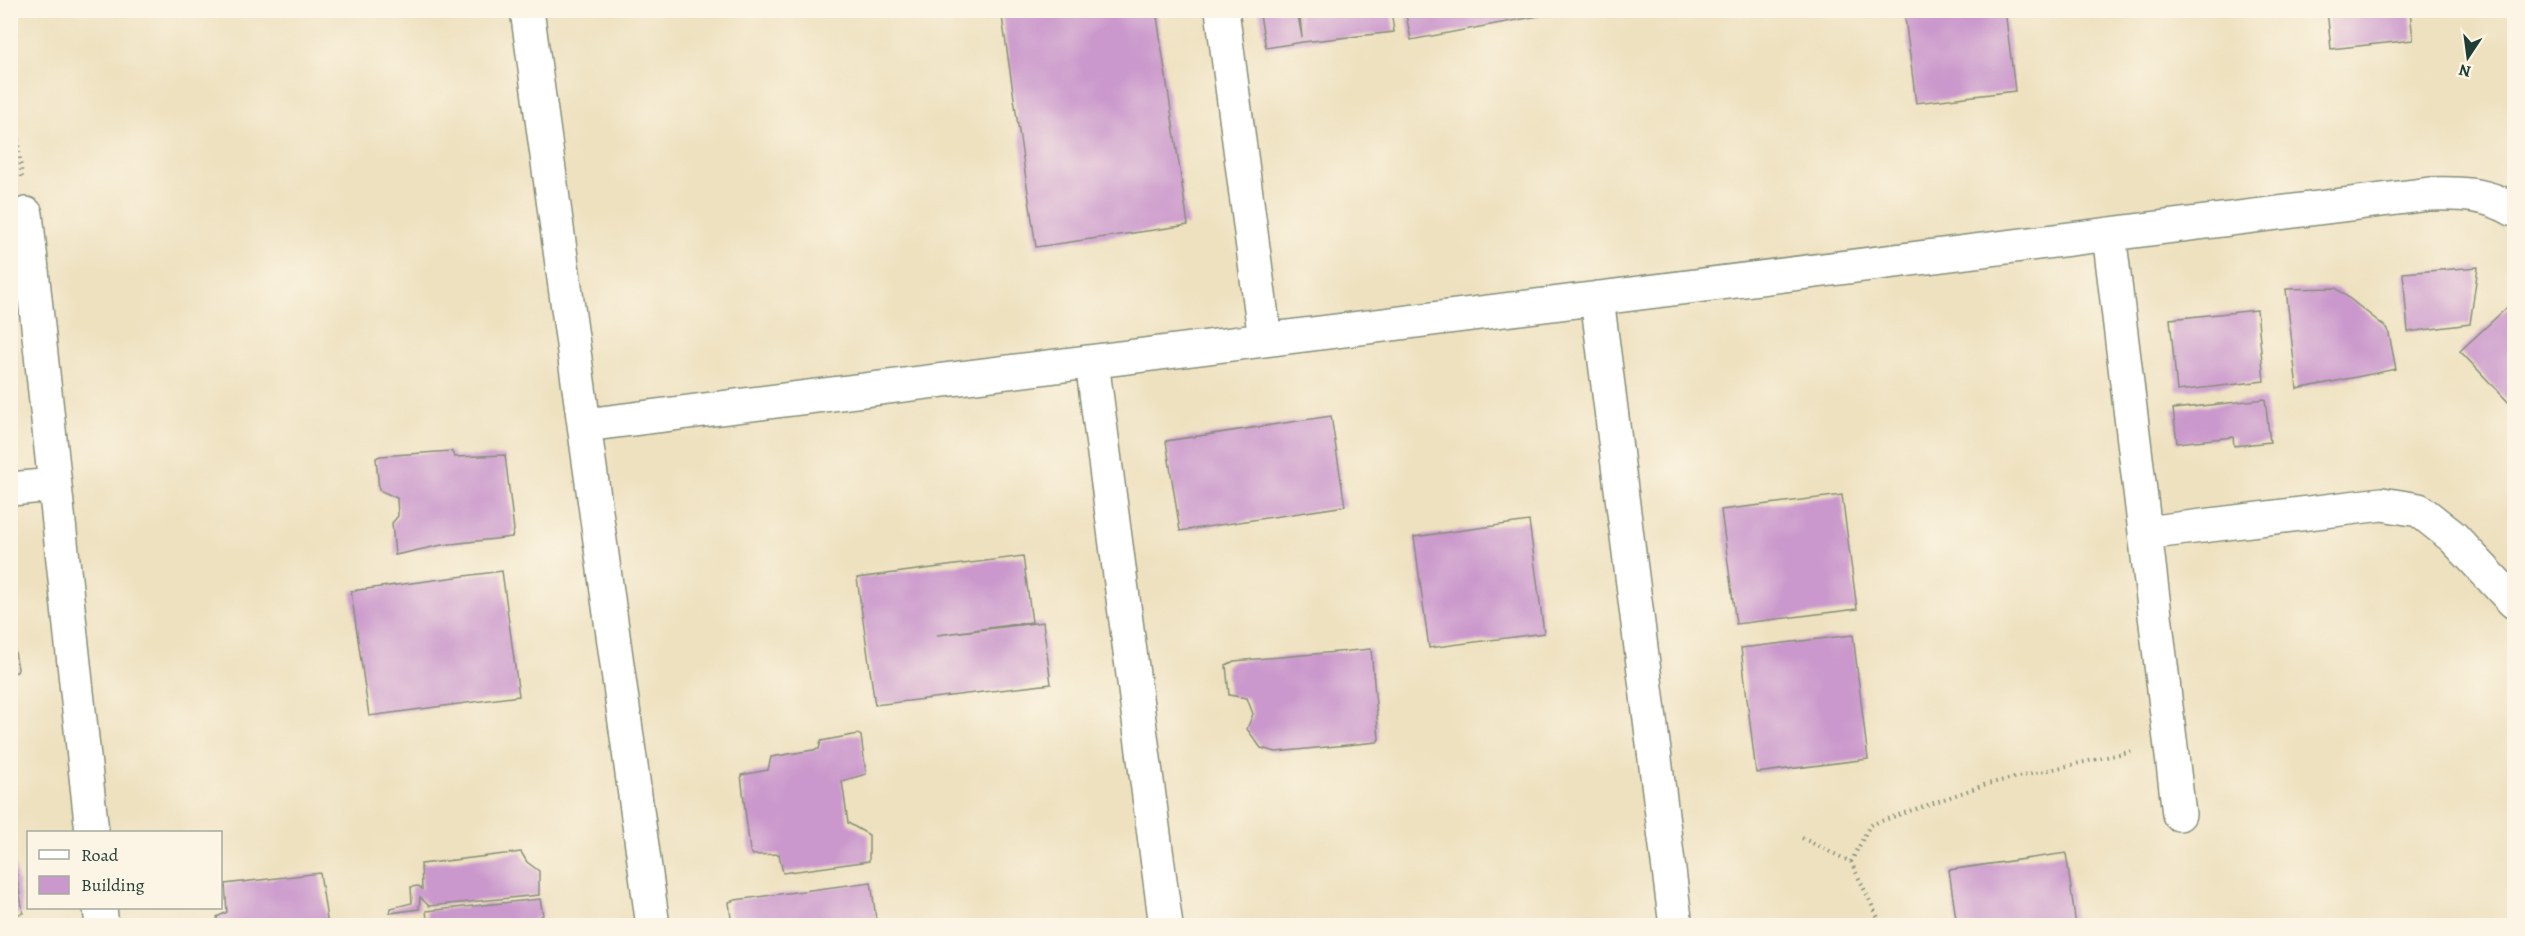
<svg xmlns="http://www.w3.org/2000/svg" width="2525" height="936" font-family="Alegreya,serif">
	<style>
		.building { fill: #ca98cc }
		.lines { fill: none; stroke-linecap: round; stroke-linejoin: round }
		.minor-casing { stroke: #868f7a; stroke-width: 36 }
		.path { stroke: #868f7a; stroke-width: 4; stroke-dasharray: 1.5 4.5; stroke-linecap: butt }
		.minor { stroke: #fff; stroke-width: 33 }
	</style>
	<rect width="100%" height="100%" fill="#fcf5e5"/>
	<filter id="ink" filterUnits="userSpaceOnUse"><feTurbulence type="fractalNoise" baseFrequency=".0167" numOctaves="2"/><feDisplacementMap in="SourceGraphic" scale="12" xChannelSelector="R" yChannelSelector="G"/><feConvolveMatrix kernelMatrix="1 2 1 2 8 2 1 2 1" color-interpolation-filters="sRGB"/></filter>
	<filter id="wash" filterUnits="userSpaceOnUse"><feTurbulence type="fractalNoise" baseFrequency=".008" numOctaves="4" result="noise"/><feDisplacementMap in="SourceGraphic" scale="24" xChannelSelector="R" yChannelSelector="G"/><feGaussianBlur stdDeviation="1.35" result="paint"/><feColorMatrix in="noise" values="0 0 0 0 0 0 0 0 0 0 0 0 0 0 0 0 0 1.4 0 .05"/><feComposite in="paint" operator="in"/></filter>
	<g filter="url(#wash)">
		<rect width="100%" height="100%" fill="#eee1c0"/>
		<g id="blocks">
			<path class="building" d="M1001,10H1156L1188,225L1036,247Z
				M1259,10H1297L1302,37L1299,10H1391L1394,32L1303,42L1266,48Z
				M1405,10H1560V12L1411,40Z
				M1904,10H2005L2015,91L1916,103Z
				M2327,10H2410L2413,40L2331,49Z
				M2478,267L2470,324L2408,332L2403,273Z
				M2336,288L2388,329L2396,369L2297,389L2286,289Z
				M2514,301V408L2460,351Z
				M2257,310L2264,381L2177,391L2170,319Z
				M2265,399L2270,442L2234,446L2233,437L2177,443L2173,409Z
				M1331,416L1345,506L1180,531L1166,441Z
				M451,451L455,457L505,455L514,530L512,537L442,545L395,555L392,523L398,516L397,498L379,490L376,458L380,456Z
				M1842,495L1857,609L1736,624L1721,510Z
				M1529,521L1544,633L1429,648L1414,537Z
				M1023,556L1032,622L937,635L1043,622L1051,684L875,705L857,578Z
				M502,571L519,696L369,716L351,591Z
				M10,624L18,669L17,672L10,673Z
				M1853,635L1868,759L1756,773L1741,648Z
				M1371,649L1379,739L1377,742L1276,752L1261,748L1247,729L1253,714L1247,698L1229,695L1226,665L1234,661Z
				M858,734L861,736L866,774L842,781L848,823L869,835V861L783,873L779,854L753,855L750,851L741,775L768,770L771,757L819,749L821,741Z
				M10,836L23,913L10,916Z
				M521,852L527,862L539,871V895L429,906L420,897L419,909L390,913L391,908L412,903L411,887L418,886L422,889L421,864Z
				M2066,853L2076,926H1957L1949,870Z
				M320,873L328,926H218L217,917L227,912L225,884Z
				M871,882L877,926H732L729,902L735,900Z
				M540,899L543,915L533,920L534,926H428L426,911Z"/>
		</g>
	</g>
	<g filter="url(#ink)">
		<use href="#blocks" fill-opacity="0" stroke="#868f7a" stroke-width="1.5"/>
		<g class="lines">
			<g class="minor-casing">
				<path id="minor" d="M527,10L653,926
					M1222,10L1265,340
					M26,214L92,832
					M2109,234L2179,814
					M1597,298L1676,926
					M1092,362L1166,926
					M585,425L2430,194C2461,193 2488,194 2514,210
					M10,489L55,485
					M2145,533L2382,504L2419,510L2453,537L2514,602
					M100,908L102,926"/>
			</g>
			<path class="path" d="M10,68L22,178
				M1802,838L1851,862L1882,926
				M1851,862L1870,825L1987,784L2133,751"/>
			<use href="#minor" class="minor"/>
		</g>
	</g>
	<rect width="2525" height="936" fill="none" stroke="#fcf5e5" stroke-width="36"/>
	<rect x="27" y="831" width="195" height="78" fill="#fcf5e5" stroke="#a4ab9e" stroke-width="1.5"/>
	<rect x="39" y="850" width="30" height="9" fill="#ffffff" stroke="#a4ab9e" stroke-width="1.5"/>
	<text x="81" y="861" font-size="18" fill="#1f3d34">Road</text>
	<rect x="39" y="876" width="30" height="18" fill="#ca98cc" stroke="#a4ab9e" stroke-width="1.5"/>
	<text x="81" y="891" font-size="18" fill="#1f3d34">Building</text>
	<g transform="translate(2468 57) rotate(193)" stroke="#fcf5e5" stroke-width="4.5" paint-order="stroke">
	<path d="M0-4.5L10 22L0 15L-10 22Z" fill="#1f3d34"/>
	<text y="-9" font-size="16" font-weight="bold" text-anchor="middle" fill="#1f3d34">N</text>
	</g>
</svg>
